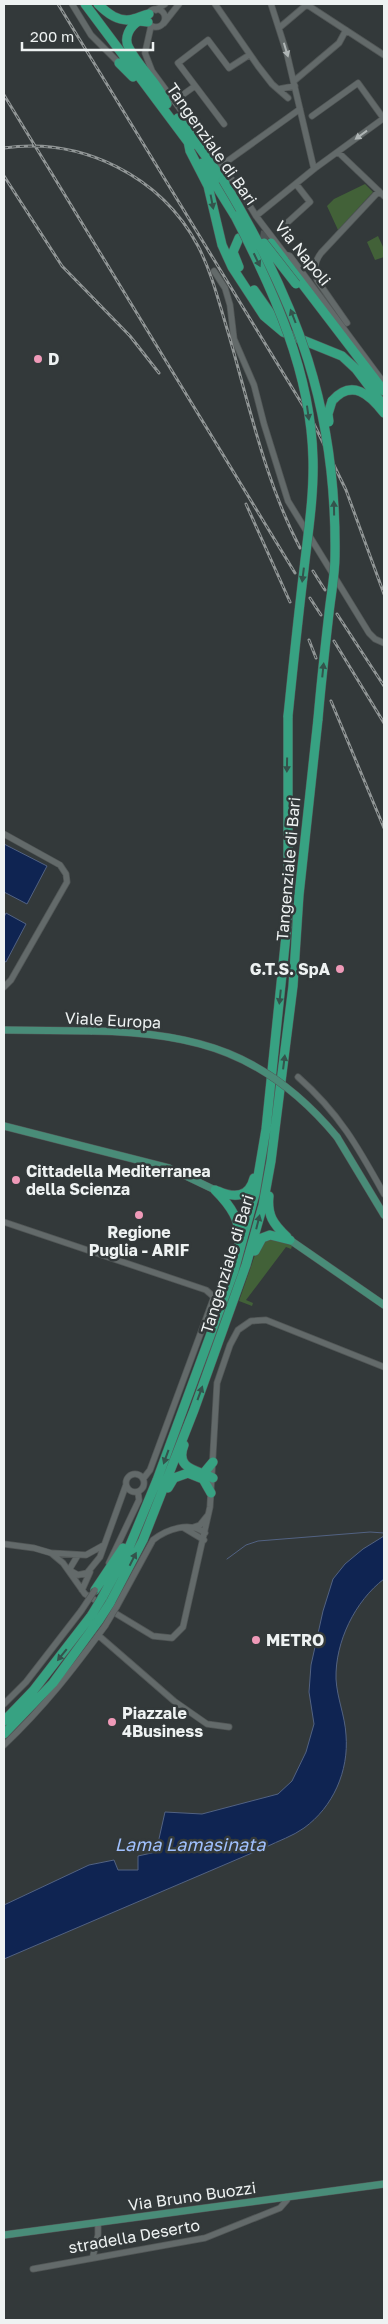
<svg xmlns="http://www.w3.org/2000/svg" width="388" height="2324" font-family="'Golos Text',sans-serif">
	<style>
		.green { fill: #426138 }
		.water { fill: #0f2452; stroke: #526282 }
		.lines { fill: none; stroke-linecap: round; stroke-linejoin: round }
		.stream { stroke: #526282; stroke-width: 1 }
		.highway-tunnel { stroke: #4f5556; stroke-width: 9; stroke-dasharray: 9 4.5; stroke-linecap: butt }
		.minor-casing { stroke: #525757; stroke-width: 7 }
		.major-casing { stroke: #525757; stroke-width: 8 }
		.highway-casing { stroke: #525757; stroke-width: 10 }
		.minor { stroke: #636a6a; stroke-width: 5.5 }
		.major { stroke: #498c78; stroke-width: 7 }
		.highway { stroke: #37a282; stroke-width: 9 }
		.rail-casing { stroke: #919696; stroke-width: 3 }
		.rail { stroke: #33393a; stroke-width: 1; stroke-dasharray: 4; stroke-linecap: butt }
		.minor-bridge-casing { stroke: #525757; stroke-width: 7; stroke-linecap: butt }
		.major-bridge-casing { stroke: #525757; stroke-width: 8; stroke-linecap: butt }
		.highway-bridge-casing { stroke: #525757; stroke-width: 10; stroke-linecap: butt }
		.minor-bridge { stroke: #636a6a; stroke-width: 5.5 }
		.major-bridge { stroke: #498c78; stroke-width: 7 }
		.highway-bridge { stroke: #37a282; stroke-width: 9 }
		.oneway { fill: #afb5b5 }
		.oneway2 { fill: #34534c }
		.poi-dot { fill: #ef9ab8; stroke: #33393a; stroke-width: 2 }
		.labels { text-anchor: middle; stroke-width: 5; stroke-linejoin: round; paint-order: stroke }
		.street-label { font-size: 16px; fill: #eef2f2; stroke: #33393a }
		.poi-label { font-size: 16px; font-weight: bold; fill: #eef2f2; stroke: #33393a; text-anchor: start }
		.water-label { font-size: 18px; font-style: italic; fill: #a0c0fd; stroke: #33393a }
	</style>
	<rect width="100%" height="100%" fill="#33393a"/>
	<path class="green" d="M365,184L373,192L338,230L327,206L334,199Z
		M378,236L384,249V257L375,260L367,242Z
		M265,1239L285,1241L292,1246L291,1249L286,1247L246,1300L253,1303L252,1306L239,1301L258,1246Z"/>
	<path class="water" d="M4,844L47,866L27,904L4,892Z
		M6,913L26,924L6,962L4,961V917Z
		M384,1536V1579C355,1601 335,1642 336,1679C337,1698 345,1716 346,1735C349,1771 333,1807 304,1828C293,1836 278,1841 266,1847L4,1959V1905L89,1865L114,1860L118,1870H138V1856L156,1852L165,1812L202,1814L278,1794L292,1781L306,1752L314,1724L309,1692L311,1665L323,1611L333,1579L345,1564L363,1549Z"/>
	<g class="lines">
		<path class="stream" d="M227,1559L246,1545L258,1541L370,1532L384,1533"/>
		<path class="highway-tunnel" d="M247,233L261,235L271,243"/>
		<g class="minor-casing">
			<path id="minor" d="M72,4L91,35L119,63
				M215,4L258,66L272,84L288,98
				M271,4L287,54L314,169
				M147 18a9 9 0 1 1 18 0a9 9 0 1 1-18 0Z
				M156,10L165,4
				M164,23L179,4
				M151,26L145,53L152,71L244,196L256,216L285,254L290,256L384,383
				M279,28L305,6H309L384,55
				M294,81L339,43L346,30
				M279,89L295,86
				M174,101L195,86
				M312,116L358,83L384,119
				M224,124L178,63L208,40L229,68L246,57
				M338,152L384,196
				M222,165L300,109
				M256,216L314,169L384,118
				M288,222L310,202L296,184
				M214,271L225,288L230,305L234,339L254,385L264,424L288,501L369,633L375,639L384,643
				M347,323L317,280C313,270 315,261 321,253L379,191
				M4,834L60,865L66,874L67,882L11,980L4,987
				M298,1077C339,1113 358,1147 384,1194
				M4,1222L206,1290L214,1297L150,1470L143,1479
				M126 1483a9 9 0 1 1 18 0a9 9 0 1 1-18 0Z
				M194,1527L200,1525L208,1515
				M184,1528L204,1540
				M4,1544L34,1548L51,1553L63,1563L85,1594L100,1603
				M51,1553L86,1555L104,1545
				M78,1555L69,1570L78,1575L87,1573L100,1557L126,1485
				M109,1563L139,1500L138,1492
				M82,1590L90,1572
				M117,1606L153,1540C167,1529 190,1521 205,1533
				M110,1610L153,1636L172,1638L183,1627L210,1507L217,1383L230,1345L238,1330L251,1321L266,1320L384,1367
				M98,1635L174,1701L207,1724L229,1727
				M4,1704L26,1682L81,1611
				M4,1745C44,1707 72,1671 105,1626
				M93,2256L98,2235V2223
				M33,2269L205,2238L280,2208L287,2200V2197"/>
		</g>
		<g class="major-casing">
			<path id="major" d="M4,1030L92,1031
				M4,1126L169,1168L215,1190
				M337,1137L384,1215
				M290,1240L384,1305
				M4,2235L384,2184"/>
		</g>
		<g class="highway-casing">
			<path id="highway" d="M85,4L191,146
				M98,4C107,13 119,23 133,19C139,18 143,15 149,14
				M148,22L139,21C130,26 123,38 129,48C139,68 158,82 167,104
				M119,63L133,77
				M178,118L223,180
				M188,141L190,151L208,186L222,245L232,267L264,316L283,332L342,356L356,369L384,406
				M202,163L235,216
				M271,243L384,391
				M239,267L233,252L239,238
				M254,290L278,324
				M332,401C352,378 370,395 384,413
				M215,1190C230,1205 242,1221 239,1244
				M218,1191C234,1198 249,1198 254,1178
				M269,1196C267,1215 273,1224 287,1237
				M255,1251L262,1238L270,1235L290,1240
				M184,1445C174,1470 199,1470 213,1478
				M203,1474L213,1462
				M168,1488L174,1478L188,1473L203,1479L211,1493
				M95,1590L123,1548
				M102,1598L128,1550L157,1480L234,1271L255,1194L266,1129L288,916V716
				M110,1603L143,1540L194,1410L246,1265L263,1205L271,1161L293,986L299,895L318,719
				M4,1721L33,1691L91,1616
				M4,1734L53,1683L99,1620"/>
		</g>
		<use href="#minor" class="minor"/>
		<use href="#major" class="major"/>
		<use href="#highway" class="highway"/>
		<g class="rail-casing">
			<path id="rail" d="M58,4L313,422L346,490L384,594
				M4,95L295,573
				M4,148C82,137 161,176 198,246C212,273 219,303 228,332C249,404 265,481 300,548
				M4,176L62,266L130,336L159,373
				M246,504L290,602
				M313,571L325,590
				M310,598L321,615
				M337,614L384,686
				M309,640L316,658
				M334,641L384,723
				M331,701L384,828"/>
		</g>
		<use href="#rail" class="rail"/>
		<g class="minor-bridge-casing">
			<path id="minor-bridge" d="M81,1611L95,1590
				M105,1626L117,1606"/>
		</g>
		<g class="major-bridge-casing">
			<path id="major-bridge" d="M92,1031C197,1032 268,1054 337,1137"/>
		</g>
		<g class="highway-bridge-casing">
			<path id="highway-bridge" d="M223,180C298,304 337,410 335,556C335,575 331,594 329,613C325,648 321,684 318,719
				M235,216C274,292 311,372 313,459C314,496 308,533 304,569C298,618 293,667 288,716
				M264,243L296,284
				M329,422L328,414L332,401
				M91,1616L102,1598
				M99,1620L110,1603"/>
		</g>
		<use href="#minor-bridge" class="minor-bridge"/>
		<use href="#major-bridge" class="major-bridge"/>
		<use href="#highway-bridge" class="highway-bridge"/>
	</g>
	<defs><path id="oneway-solid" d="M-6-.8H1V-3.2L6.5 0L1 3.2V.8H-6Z" transform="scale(1.25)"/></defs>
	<g class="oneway">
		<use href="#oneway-solid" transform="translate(286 50) rotate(73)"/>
		<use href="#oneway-solid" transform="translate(361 135) rotate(144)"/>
	</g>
	<g class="oneway2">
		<use href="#oneway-solid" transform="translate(212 202) rotate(79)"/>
		<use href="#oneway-solid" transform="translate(257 260) rotate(64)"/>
		<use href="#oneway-solid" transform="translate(293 316) rotate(-111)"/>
		<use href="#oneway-solid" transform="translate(308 413) rotate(82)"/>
		<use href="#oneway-solid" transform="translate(334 508) rotate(-91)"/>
		<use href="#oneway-solid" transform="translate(303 575) rotate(97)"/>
		<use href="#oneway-solid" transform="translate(323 670) rotate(-84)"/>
		<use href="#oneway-solid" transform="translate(287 765) rotate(91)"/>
		<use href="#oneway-solid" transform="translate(280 997) rotate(96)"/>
		<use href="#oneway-solid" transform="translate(284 1062) rotate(-83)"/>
		<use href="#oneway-solid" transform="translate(258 1222) rotate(-76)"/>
		<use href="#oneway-solid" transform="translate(200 1393) rotate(-70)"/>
		<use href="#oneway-solid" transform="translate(166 1457) rotate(110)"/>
		<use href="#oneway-solid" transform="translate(133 1559) rotate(-63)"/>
		<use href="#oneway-solid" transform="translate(62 1655) rotate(129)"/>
	</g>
	<g class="poi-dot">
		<circle cx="38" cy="359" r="5"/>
		<circle cx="340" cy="969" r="5"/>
		<circle cx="16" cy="1180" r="5"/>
		<circle cx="139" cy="1215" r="5"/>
		<circle cx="256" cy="1640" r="5"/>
		<circle cx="112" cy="1722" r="5"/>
	</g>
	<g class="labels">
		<g class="street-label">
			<text transform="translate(212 144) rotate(55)" y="6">Tangenziale di Bari</text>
			<text transform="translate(303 253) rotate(51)" y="6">Via Napoli</text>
			<text transform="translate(288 869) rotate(-85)" y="6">Tangenziale di Bari</text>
			<text transform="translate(113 1020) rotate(3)" y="6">Viale Europa</text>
			<text transform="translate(227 1264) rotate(-73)" y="6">Tangenziale di Bari</text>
			<text transform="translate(192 2196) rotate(-8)" y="6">Via Bruno Buozzi</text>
			<text transform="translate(134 2236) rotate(-10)" y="6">stradella Deserto</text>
		</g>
		<g class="poi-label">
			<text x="48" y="365">D</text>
			<text x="330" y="975" text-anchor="end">G.T.S. SpA</text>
			<text x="26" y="1177">Cittadella Mediterranea<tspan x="26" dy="18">della Scienza</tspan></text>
			<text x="139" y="1238" text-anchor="middle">Regione<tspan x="139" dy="18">Puglia - ARIF</tspan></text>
			<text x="266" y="1646">METRO</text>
			<text x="122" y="1719">Piazzale<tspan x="122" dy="18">4Business</tspan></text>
		</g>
		<g class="water-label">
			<text x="190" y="1851">Lama Lamasinata</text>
		</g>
	</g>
	<rect width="388" height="2324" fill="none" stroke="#eef2f2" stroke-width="10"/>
	<path d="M22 42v8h131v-8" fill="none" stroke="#eef2f2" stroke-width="2.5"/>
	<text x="30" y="42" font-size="15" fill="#eef2f2" stroke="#33393a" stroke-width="4" paint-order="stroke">200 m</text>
</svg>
